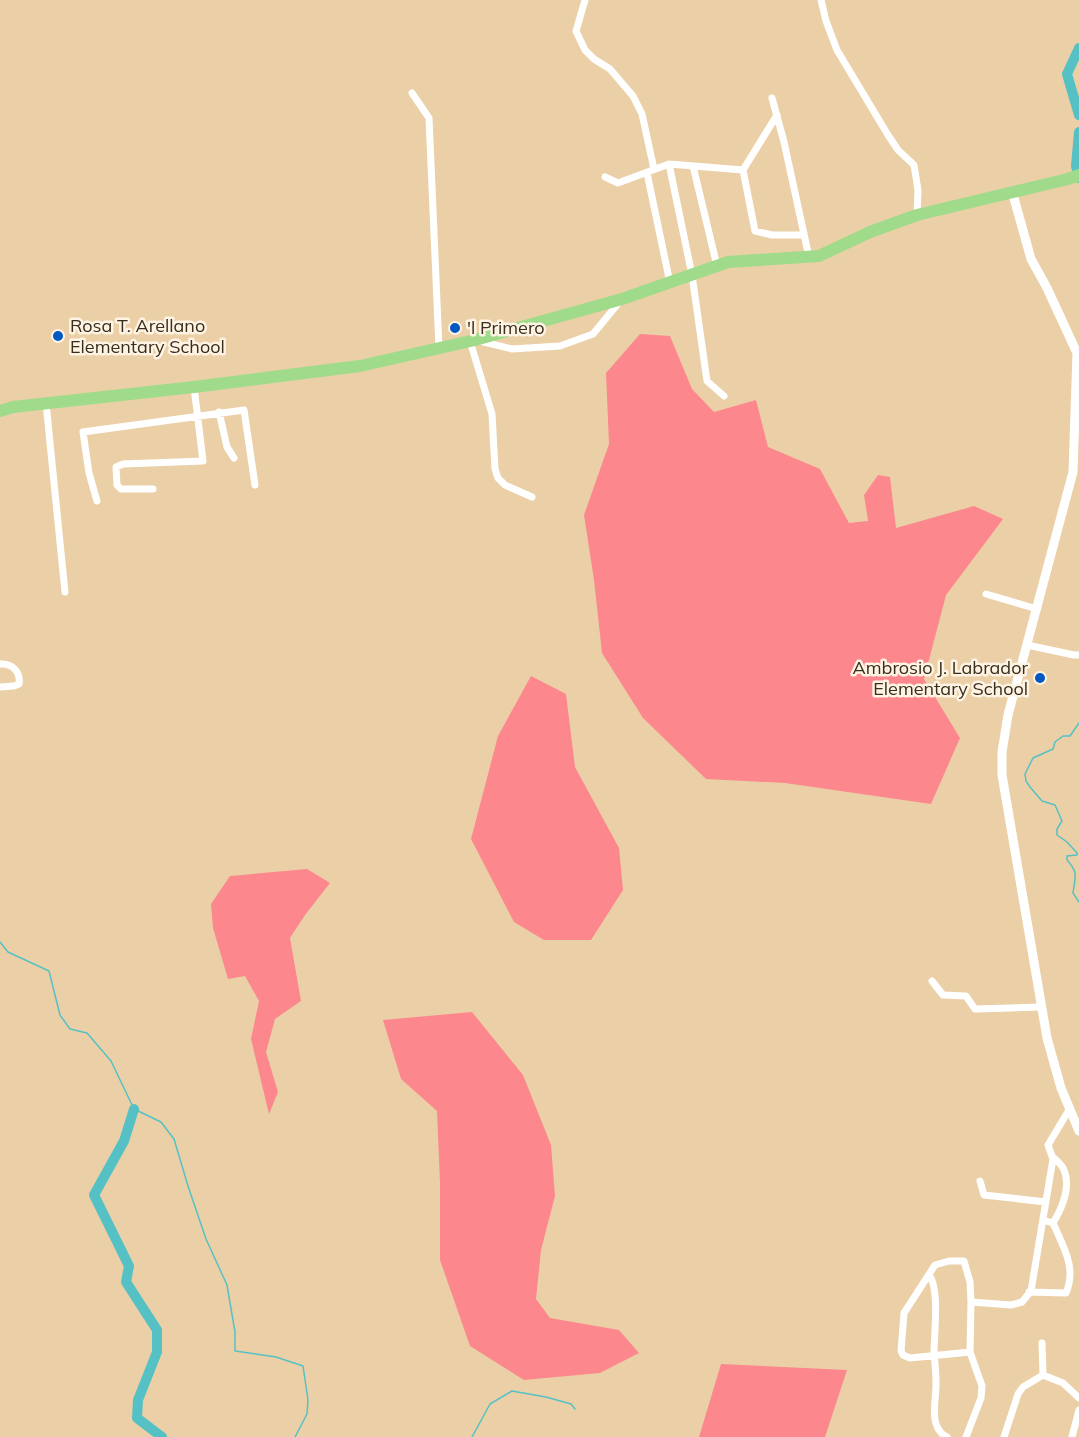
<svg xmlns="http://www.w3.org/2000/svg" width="1079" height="1437" font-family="Mulish,sans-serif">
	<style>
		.green { fill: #fc878d }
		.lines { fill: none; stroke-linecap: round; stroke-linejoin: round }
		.stream { stroke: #56c1c4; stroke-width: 1.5 }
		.river { stroke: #56c1c4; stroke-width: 10 }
		.street { stroke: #fff; stroke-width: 7 }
		.secondary { stroke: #fff; stroke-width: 9 }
		.highway { stroke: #9fdb8a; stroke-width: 12 }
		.poi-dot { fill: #0059c2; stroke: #fff3e3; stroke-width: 2 }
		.labels { text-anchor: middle; stroke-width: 5; stroke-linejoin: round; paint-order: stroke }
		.poi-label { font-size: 18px; fill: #382e1d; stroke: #fff3e3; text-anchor: start }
	</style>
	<rect width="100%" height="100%" fill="#ebd0a7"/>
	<path class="green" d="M640,334L670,336L692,389L714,412L756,400L768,447L820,469L849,523L868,521L864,495L878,475L890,477L896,528L974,506L1003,519L946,595L924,679L960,738L931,804L785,783L706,779L643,718L602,653L594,580L584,515L609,444L606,373Z
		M531,676L566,694L575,767L619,848L623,890L591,940H544L514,922L471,839L498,736Z
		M307,869L330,883L305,915L290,938L301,1001L275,1019L266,1052L278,1092L269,1114L251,1039L259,1001L245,976L228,979L213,928L211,904L230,876Z
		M472,1012L523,1075L551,1145L555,1196L541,1250L536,1299L550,1318L619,1330L639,1353L600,1373L524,1380L470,1346L440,1260V1183L437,1111L401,1079L383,1020Z
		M721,1364L847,1370L825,1437H699Z"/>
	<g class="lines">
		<path class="stream" d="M1079,723L1070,736H1063L1055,742L1053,749L1033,758L1025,774L1026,781L1030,787L1042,801L1055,805L1062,821L1057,829V835L1067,842L1077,853V855L1067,856V860C1079,873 1075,877 1073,893L1079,902
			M0,942L8,952L49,971L60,1015L70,1029L87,1033L111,1061L134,1109L161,1122L174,1139L188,1186L206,1239L227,1285L235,1332V1351L276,1357L303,1366L308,1400L307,1414L295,1437
			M472,1437L490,1404L512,1391L546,1397L571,1404L575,1409"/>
		<path class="river" d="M1079,48L1067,74L1079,115
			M1079,132L1076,166L1079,178
			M134,1109L124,1141L94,1195L129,1266L126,1282L157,1330V1352L138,1400L137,1418L162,1437"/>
		<path class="street" d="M585,0L576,31L585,50L594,59L610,69L633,96L642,114L654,169
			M821,0L826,21L837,50L888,135L898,150L914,165L918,190L917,215
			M412,93L429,118L439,348
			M772,98L784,142L809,257
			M669,164L692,275L707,381L724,396
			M693,166L717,266
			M743,170L777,115
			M647,173L670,283
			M605,177L618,183L669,164L743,170L755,231L772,235H803
			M470,341L492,414L495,469L498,478L505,485L532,497
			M480,341L512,349L560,346L593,334L621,300
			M46,403L65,592
			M219,412L227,447L234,458
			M153,489H121L117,485L116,467L123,464L203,461L194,387
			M97,501L89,473L83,432L244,410L255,485
			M986,594L1037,609
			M1027,645L1074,655H1079
			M0,664C12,663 21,672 19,684L14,686L0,687
			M932,981L943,995L966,996L975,1009L1041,1007
			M1053,1157C1056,1160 1061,1164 1063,1168C1072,1186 1062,1208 1053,1223
			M980,1181L984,1195L1046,1202
			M929,1275C940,1288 934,1335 934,1353C935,1363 936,1372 936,1381C937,1399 927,1427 947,1437
			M1029,1292L1066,1293C1077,1268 1063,1246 1053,1223L1043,1220
			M971,1302L1011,1305L1022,1302L1031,1291L1053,1159L1048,1145L1069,1110
			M1043,1375L1063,1383L1079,1398
			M966,1437L981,1398L982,1386L970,1352L971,1302L970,1282L964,1261H949L935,1265L904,1313L901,1351L903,1355L910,1358L970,1352
			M1004,1437L1018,1394L1023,1387L1043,1375L1042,1343
			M1072,1437L1079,1410"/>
		<path class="secondary" d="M1012,191L1031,259L1047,288L1077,353L1073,472L1008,715L1002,752V775L1047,1038L1061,1088L1079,1131"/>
		<path class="highway" d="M0,411L13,407L194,387L360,366L475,340L622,299L728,262L819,256L870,232L917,215L1068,179L1079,175"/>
	</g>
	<g class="poi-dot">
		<circle cx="455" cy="328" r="6"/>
		<circle cx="58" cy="336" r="6"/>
		<circle cx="1040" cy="678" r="6"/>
	</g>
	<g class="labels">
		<g class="poi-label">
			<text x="70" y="332">Rosa T. Arellano<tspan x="70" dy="21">Elementary School</tspan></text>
			<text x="467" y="334">'l Primero</text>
			<text x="1028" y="674" text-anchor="end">Ambrosio J. Labrador<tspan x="1028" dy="21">Elementary School</tspan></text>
		</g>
	</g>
</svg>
